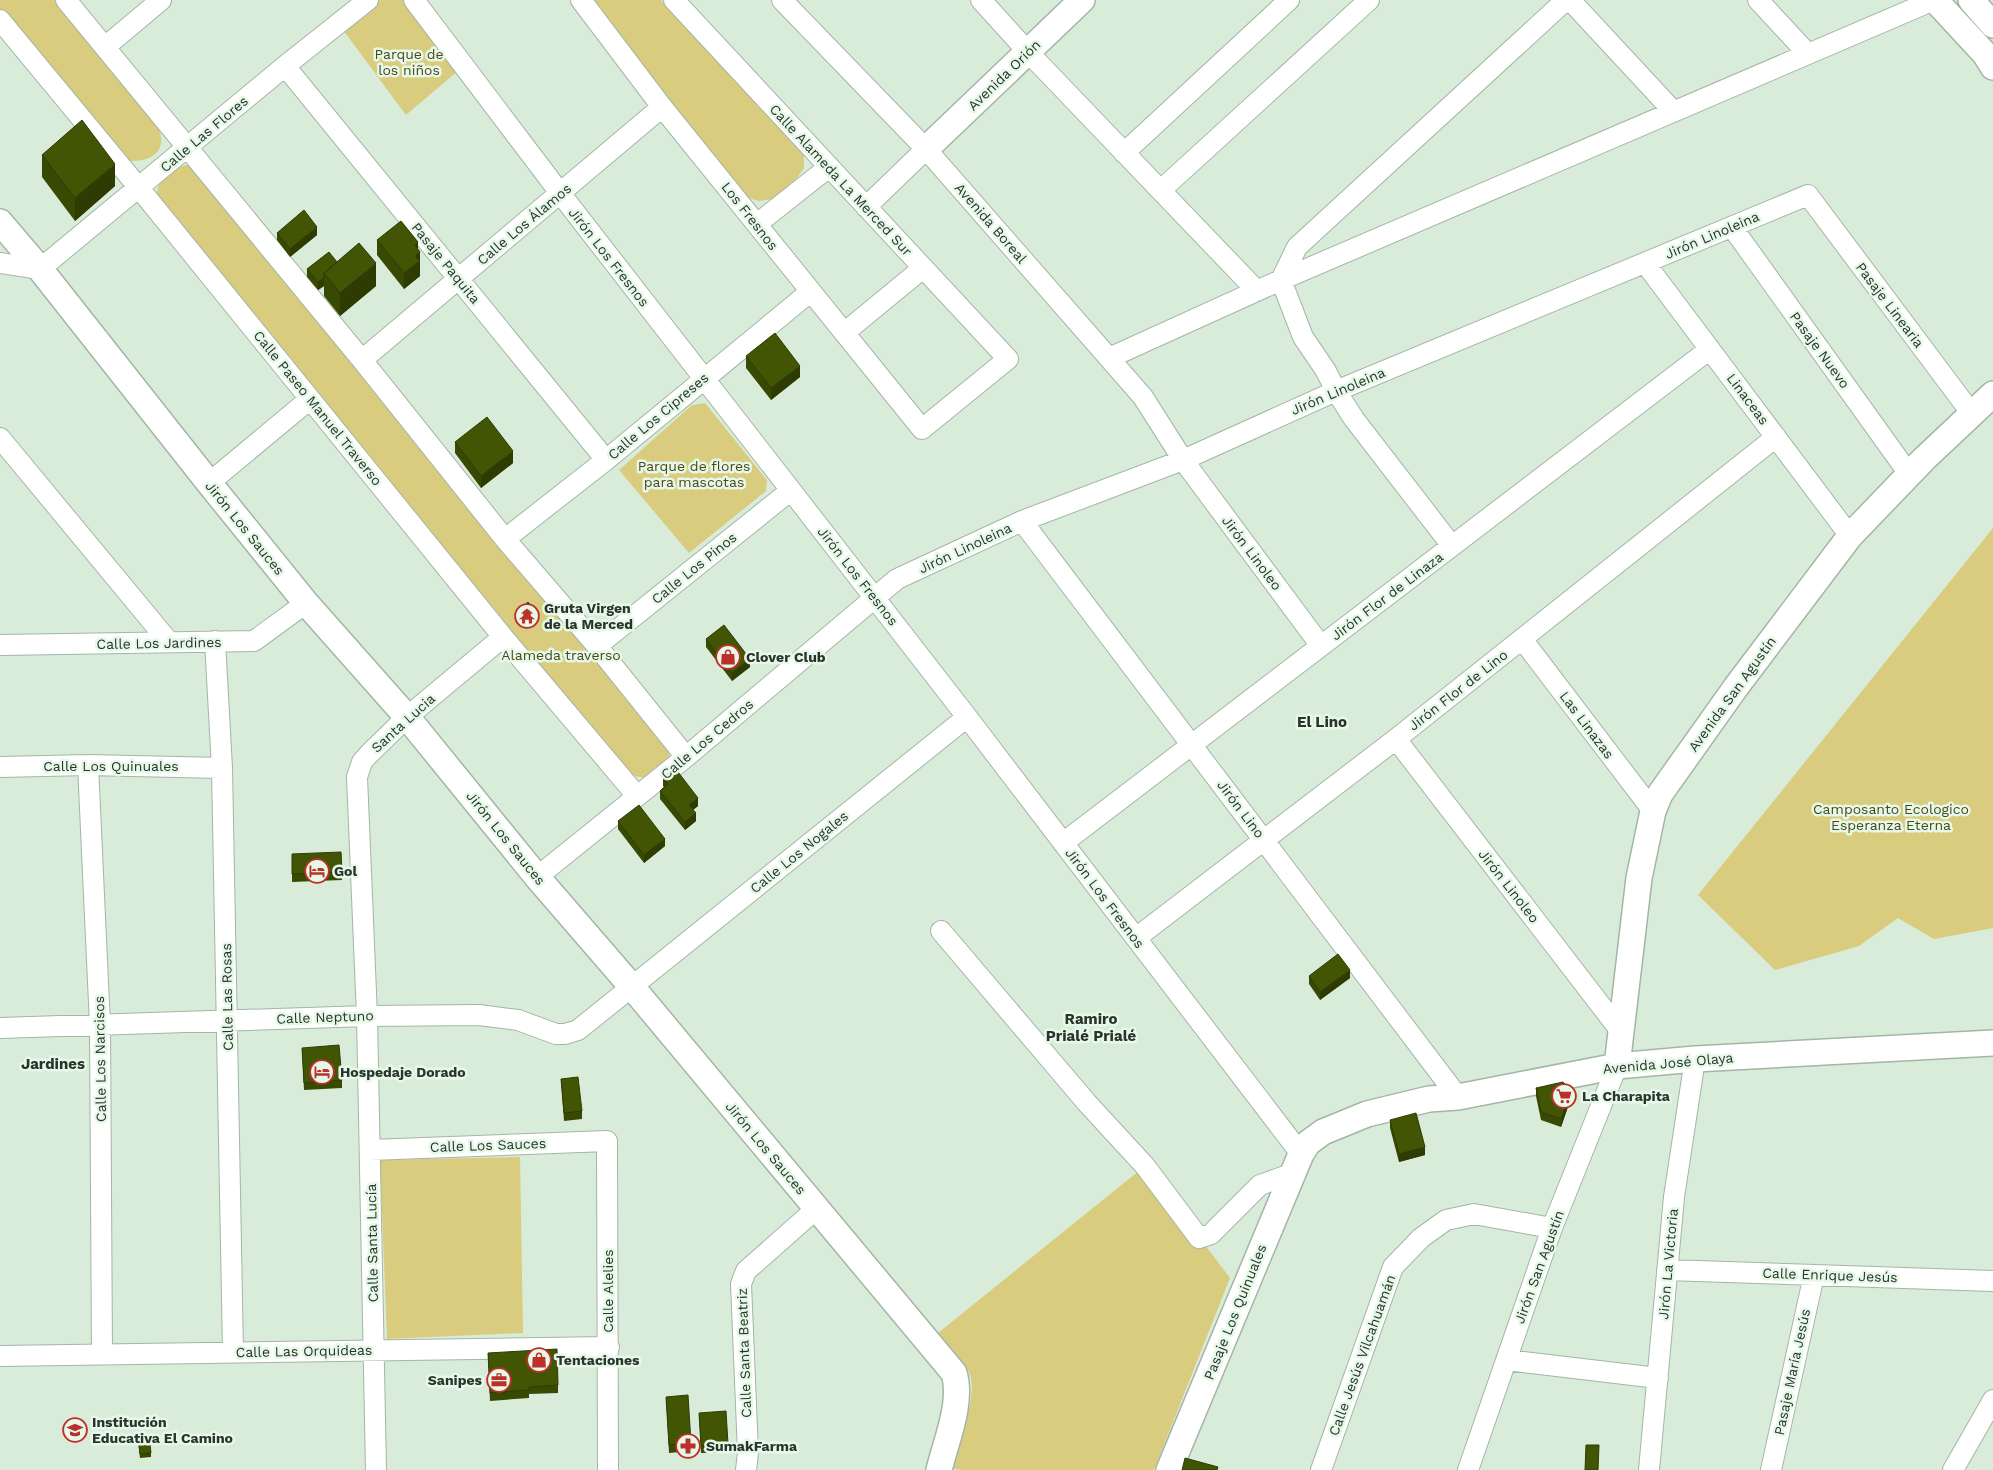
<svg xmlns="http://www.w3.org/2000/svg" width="1993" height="1470" font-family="'Work Sans',sans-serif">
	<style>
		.green { fill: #d9cc7e }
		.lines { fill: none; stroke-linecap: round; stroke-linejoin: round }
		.minor-casing { stroke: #a3b6a5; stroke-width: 22 }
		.tertiary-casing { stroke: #a3b6a5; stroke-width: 28 }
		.minor { stroke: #fff; stroke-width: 20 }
		.tertiary { stroke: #fff; stroke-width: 25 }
		.wall { fill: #384904 }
		.shaded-wall { fill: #2e3c04 }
		.building { fill: #415505; stroke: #2e3c04 }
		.labels { text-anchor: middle; stroke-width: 5; stroke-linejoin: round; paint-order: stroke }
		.park-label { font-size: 14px; fill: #4e471c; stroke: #e6f9e8 }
		.street-label { font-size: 14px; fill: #2b332c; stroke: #e6f9e8 }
		.poi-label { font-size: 14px; font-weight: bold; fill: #2b332c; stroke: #e6f9e8; text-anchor: start }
		.neighbourhood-label { font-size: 15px; font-weight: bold; fill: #2b332c; stroke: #e6f9e8 }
	</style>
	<rect width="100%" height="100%" fill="#d9ecda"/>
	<path class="green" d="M0,0H54L158,126C168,151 153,161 130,161L0,12Z
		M380,0H406L459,70L406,115L343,30Z
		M593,0H661L804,154V168L797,178L772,199L759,201L749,198L697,135Z
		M187,165H193L665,741L670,757L646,778L628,775L157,199C155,180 171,168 187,165Z
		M705,403L767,480L766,491L689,553L619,470L692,405Z
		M1993,528V928L1934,939L1898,918L1859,946L1775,970L1698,895Z
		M520,1157L523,1333L387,1339L380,1160Z
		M1145,1166L1230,1278L1154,1470H962L949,1468C957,1445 981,1393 968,1370C960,1357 948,1345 938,1333Z"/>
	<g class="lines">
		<g class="minor-casing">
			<path id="minor" d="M66,0L362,360L505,539L597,646L686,757
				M414,0L560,193L967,717L1301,1154
				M581,0L662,107L922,429L1008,359L674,0
				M782,0L926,149L1143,397L1183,460L1321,646
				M981,0L1028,52L1257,291
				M1570,0L1674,112
				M1758,0L1808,54
				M0,20L139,188L503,637L637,796
				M105,47L161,0
				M285,66L606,460
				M1124,153L1289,0
				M1161,190L1369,0
				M866,207L926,149
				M757,224L829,167
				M1732,227L1909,474
				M0,263L40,269L285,66L368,0
				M1645,263L1850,536
				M844,333L923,268
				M1109,358L1281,280L1934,0
				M362,360L662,107
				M0,438L169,642
				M209,483L310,399
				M1022,521L1458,1097
				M505,539L606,460L810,292
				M1452,546L1354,419L1336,391L1326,371L1303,337L1281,280L1297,247L1566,0
				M1522,639L1653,811
				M215,641L222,768L233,1352
				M0,645L254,641L306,603
				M597,646L790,491
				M1396,739L1622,1033
				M88,765L100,1025L102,1354
				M0,767L88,765L222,768
				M1063,843L1710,349
				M537,877L686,757L897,579L1022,521L1183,460L1336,391L1808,195L1972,414
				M941,931L1087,1103L1145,1166L1199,1238L1211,1234L1260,1185L1291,1174
				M1136,938L1396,739L1776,437
				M0,1028L367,1016L479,1015L518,1020L556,1034H565L578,1030L967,717
				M370,1150L607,1141L608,1470
				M1667,1270L1993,1281
				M0,1356L609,1347
				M1506,1360L1658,1378
				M376,1470L367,1016L357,777L362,762L369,754L407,717L503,637
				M746,1470L748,1453L741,1284L746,1271L816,1209
				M1321,1470L1393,1267L1421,1238L1446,1220L1474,1214L1552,1228
				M1468,1470L1552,1228L1617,1066
				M1649,1470L1674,1197L1695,1059
				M1771,1470L1814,1275
				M1953,1470L1993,1400"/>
		</g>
		<g class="tertiary-casing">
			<path id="tertiary" d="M1935,0L1985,54L1993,67
				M1971,0L1993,25
				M926,149L1082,0
				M0,222L40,269L209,483L306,603L407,717L537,877L632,987L954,1373C963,1402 946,1441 939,1470
				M1617,1066L1639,878L1653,811L1660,794L1736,687L1850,536L1924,459L1993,394
				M1169,1470L1301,1154L1308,1143L1323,1132L1367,1114L1429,1099L1458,1097L1617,1066L1695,1059L1993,1043"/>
		</g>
		<use href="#minor" class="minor"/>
		<use href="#tertiary" class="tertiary"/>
	</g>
	<path class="wall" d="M42,155L115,186L75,221L42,177Z
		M277,233L317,235L290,257L277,240Z
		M377,240L418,249L420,267V276L404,289L377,255Z
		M337,262L376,286L340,316L324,296V286L318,290L307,277V269Z
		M746,356L800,377L771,400L746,368Z
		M455,442L513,463L481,488L455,453Z
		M518,611L536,616L526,625L518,615Z
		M706,639L750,667L732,681L706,647Z
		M663,778L698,806L693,810L696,821L685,830L660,799V791L664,787L663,786Z
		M618,821L665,846L644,863L618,829Z
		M341,852L342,880L292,882V862Z
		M1309,976L1350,978L1320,1000L1309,984Z
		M302,1048L342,1080V1088L304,1090Z
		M561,1079L582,1111V1119L564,1121Z
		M1536,1088L1570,1101L1561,1127L1541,1120L1536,1096Z
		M1390,1120L1425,1155L1399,1162L1390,1128Z
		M488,1353L558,1385V1393L529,1394V1398L490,1401Z
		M666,1397L691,1443V1451L669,1453Z
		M699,1413L728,1444V1452L701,1453Z
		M138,1440L151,1453V1457L140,1458Z"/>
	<path class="shaded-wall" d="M115,164V186L75,221V198Z
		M317,227V235L290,257V249Z
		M418,242V254L420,252V276L404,289V273L415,245Z
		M376,263V286L340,316V293Z
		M324,278V286L318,290V282Z
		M800,366V377L771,400V388Z
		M513,451V463L481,488V476Z
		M536,612V616L526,625V621Z
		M750,659V667L732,681V673Z
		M698,798V806L689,813V805Z
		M696,813V821L685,830V822Z
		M665,839V846L644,863V855Z
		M1350,970V978L1320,1000V992Z
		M1570,1094V1101L1561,1127V1119Z
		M1425,1147V1155L1399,1162V1154Z"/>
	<path class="building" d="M82,120L115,164L75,198L42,155Z
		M304,210L317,227L290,249L277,233Z
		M401,221L418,242L415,245L420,252L415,256L420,261L404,273L377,240Z
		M359,243L376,263L340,293L324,273Z
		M329,252L337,262L324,273V278L318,282L307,269Z
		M775,333L800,366L771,388L746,356Z
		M487,417L513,451L481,476L455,442Z
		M528,602L536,612L526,621L518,611Z
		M724,625L750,659L732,673L706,639Z
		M675,768L698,798L689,805L696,813L685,822L660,791L668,784L663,778Z
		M639,805L665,839L644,855L618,821Z
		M341,852L342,872L292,874V854Z
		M1338,954L1350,970L1320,992L1309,976Z
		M339,1045L342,1080L304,1083L302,1048Z
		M578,1077L582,1111L564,1113L561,1079Z
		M1563,1082L1568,1087L1570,1094L1561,1119L1541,1112L1536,1088Z
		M1416,1113L1425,1147L1399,1154L1390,1120Z
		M557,1349L558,1385L529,1387V1390L490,1393L488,1353Z
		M688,1395L691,1443L669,1445L666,1397Z
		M726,1411L728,1444L701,1446L699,1413Z
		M138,1436H149L151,1453L140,1454Z
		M1586,1445H1599L1598,1470H1585Z
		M1185,1458L1218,1467L1217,1470H1182Z"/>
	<defs>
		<g id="temple-ring" transform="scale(1.25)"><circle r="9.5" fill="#e6f9e8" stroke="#bd2f29" stroke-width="1.5"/><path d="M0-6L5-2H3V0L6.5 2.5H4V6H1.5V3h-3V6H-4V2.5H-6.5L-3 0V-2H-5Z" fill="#bd2f29"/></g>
		<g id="shop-ring" transform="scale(1.25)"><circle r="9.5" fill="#e6f9e8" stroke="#bd2f29" stroke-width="1.5"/><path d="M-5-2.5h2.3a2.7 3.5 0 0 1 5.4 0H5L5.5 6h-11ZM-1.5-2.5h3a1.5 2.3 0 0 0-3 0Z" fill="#bd2f29"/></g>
		<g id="hotel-ring" transform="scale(1.25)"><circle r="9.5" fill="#e6f9e8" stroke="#bd2f29" stroke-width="1.5"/><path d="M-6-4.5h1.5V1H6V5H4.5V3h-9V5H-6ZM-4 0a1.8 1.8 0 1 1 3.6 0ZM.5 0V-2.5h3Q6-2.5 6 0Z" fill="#bd2f29"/></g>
		<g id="supermarket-ring" transform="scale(1.25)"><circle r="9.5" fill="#e6f9e8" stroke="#bd2f29" stroke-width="1.5"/><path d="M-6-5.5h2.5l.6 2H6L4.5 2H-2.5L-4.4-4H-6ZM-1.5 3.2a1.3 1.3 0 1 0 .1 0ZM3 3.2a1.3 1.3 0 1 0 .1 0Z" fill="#bd2f29"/></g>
		<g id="office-ring" transform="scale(1.25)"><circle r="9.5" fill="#e6f9e8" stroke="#bd2f29" stroke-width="1.5"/><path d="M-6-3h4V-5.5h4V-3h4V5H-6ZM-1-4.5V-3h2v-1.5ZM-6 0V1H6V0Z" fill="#bd2f29"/></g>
		<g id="school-ring" transform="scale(1.25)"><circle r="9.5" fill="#e6f9e8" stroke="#bd2f29" stroke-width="1.5"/><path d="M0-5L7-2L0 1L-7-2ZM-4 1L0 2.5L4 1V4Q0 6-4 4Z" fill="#bd2f29"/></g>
		<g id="pharmacy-ring" transform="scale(1.25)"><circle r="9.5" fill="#e6f9e8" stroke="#bd2f29" stroke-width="1.5"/><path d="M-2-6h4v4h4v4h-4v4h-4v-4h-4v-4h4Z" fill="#bd2f29"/></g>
	</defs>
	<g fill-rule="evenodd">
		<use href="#temple-ring" x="527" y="616"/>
		<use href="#shop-ring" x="728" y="657"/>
		<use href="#hotel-ring" x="317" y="871"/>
		<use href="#hotel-ring" x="322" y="1072"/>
		<use href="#supermarket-ring" x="1564" y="1096"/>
		<use href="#shop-ring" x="539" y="1360"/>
		<use href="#office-ring" x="499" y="1380"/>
		<use href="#school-ring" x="75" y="1430"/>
		<use href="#pharmacy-ring" x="688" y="1446"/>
	</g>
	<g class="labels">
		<g class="park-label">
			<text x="409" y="59">Parque de<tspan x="409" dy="16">los niños</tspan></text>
			<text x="694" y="471">Parque de flores<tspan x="694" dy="16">para mascotas</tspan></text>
			<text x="561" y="660">Alameda traverso</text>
			<text x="1891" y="814">Camposanto Ecologico<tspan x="1891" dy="16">Esperanza Eterna</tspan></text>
		</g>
		<g class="street-label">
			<text transform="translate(1004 75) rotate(-44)" y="5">Avenida Orión</text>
			<text transform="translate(204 134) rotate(-40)" y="5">Calle Las Flores</text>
			<text transform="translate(841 180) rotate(47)" y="5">Calle Alameda La Merced Sur</text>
			<text transform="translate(750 216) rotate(52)" y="5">Los Fresnos</text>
			<text transform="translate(991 223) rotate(49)" y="5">Avenida Boreal</text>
			<text transform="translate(524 224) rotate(-40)" y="5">Calle Los Álamos</text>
			<text transform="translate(1712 235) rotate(-23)" y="5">Jirón Linoleina</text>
			<text transform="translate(609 257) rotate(52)" y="5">Jirón Los Fresnos</text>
			<text transform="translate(446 263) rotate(51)" y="5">Pasaje Paquita</text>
			<text transform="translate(1890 305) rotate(53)" y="5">Pasaje Linearia</text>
			<text transform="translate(1820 350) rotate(54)" y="5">Pasaje Nuevo</text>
			<text transform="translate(1338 391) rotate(-23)" y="5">Jirón Linoleina</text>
			<text transform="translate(1748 399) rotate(53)" y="5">Linaceas</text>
			<text transform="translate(318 408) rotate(51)" y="5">Calle Paseo Manuel Traverso</text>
			<text transform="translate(658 416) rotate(-40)" y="5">Calle Los Cipreses</text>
			<text transform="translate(245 528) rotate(51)" y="5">Jirón Los Sauces</text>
			<text transform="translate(965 548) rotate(-25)" y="5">Jirón Linoleina</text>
			<text transform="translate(1252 553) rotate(53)" y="5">Jirón Linoleo</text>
			<text transform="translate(694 568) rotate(-39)" y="5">Calle Los Pinos</text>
			<text transform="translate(858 576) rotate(52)" y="5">Jirón Los Fresnos</text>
			<text transform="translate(1387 596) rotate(-37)" y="5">Jirón Flor de Linaza</text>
			<text transform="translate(159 643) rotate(-1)" y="5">Calle Los Jardines</text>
			<text transform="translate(1458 690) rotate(-38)" y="5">Jirón Flor de Lino</text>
			<text transform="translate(1732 694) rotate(-54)" y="5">Avenida San Agustín</text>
			<text transform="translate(403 723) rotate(-42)" y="5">Santa Lucia</text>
			<text transform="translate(1587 725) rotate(53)" y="5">Las Linazas</text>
			<text transform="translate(707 739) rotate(-40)" y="5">Calle Los Cedros</text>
			<text x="111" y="771">Calle Los Quinuales</text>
			<text transform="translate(1241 809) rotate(53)" y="5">Jirón Lino</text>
			<text transform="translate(506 838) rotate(51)" y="5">Jirón Los Sauces</text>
			<text transform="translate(799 852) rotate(-39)" y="5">Calle Los Nogales</text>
			<text transform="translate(1509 886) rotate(52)" y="5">Jirón Linoleo</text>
			<text transform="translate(1105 898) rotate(53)" y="5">Jirón Los Fresnos</text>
			<text transform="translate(227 997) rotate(-91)" y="5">Calle Las Rosas</text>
			<text transform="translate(325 1017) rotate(-2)" y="5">Calle Neptuno</text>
			<text transform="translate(100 1059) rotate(-91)" y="5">Calle Los Narcisos</text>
			<text transform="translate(1668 1063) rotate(-5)" y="5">Avenida José Olaya</text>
			<text transform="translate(488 1145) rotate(-2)" y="5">Calle Los Sauces</text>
			<text transform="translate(766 1148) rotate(50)" y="5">Jirón Los Sauces</text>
			<text transform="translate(372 1243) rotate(-91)" y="5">Calle Santa Lucía</text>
			<text transform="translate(1668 1264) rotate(-85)" y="5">Jirón La Victoria</text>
			<text transform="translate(1539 1267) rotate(-70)" y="5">Jirón San Agustín</text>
			<text transform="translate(1830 1275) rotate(2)" y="5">Calle Enrique Jesús</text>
			<text transform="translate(608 1291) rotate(-90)" y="5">Calle Alelies</text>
			<text transform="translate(1235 1312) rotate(-68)" y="5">Pasaje Los Quinuales</text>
			<text transform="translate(304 1351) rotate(-1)" y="5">Calle Las Orquideas</text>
			<text transform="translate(744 1353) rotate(-92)" y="5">Calle Santa Beatriz</text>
			<text transform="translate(1362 1355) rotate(-70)" y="5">Calle Jesús Vilcahuamán</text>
			<text transform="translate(1792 1372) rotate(-78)" y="5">Pasaje María Jesús</text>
		</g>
		<g class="poi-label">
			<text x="544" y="613">Gruta Virgen<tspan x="544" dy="16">de la Merced</tspan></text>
			<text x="746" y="662">Clover Club</text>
			<text x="334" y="876">Gol</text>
			<text x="340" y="1077">Hospedaje Dorado</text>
			<text x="1582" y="1101">La Charapita</text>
			<text x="556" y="1365">Tentaciones</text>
			<text x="482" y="1385" text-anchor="end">Sanipes</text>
			<text x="92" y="1427">Institución<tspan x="92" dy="16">Educativa El Camino</tspan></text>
			<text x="706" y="1451">SumakFarma</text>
		</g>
		<g class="neighbourhood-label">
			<text x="1322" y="727">El Lino</text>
			<text x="1091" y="1024">Ramiro<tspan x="1091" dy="17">Prialé Prialé</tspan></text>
			<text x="53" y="1069">Jardines</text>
		</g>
	</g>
</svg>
